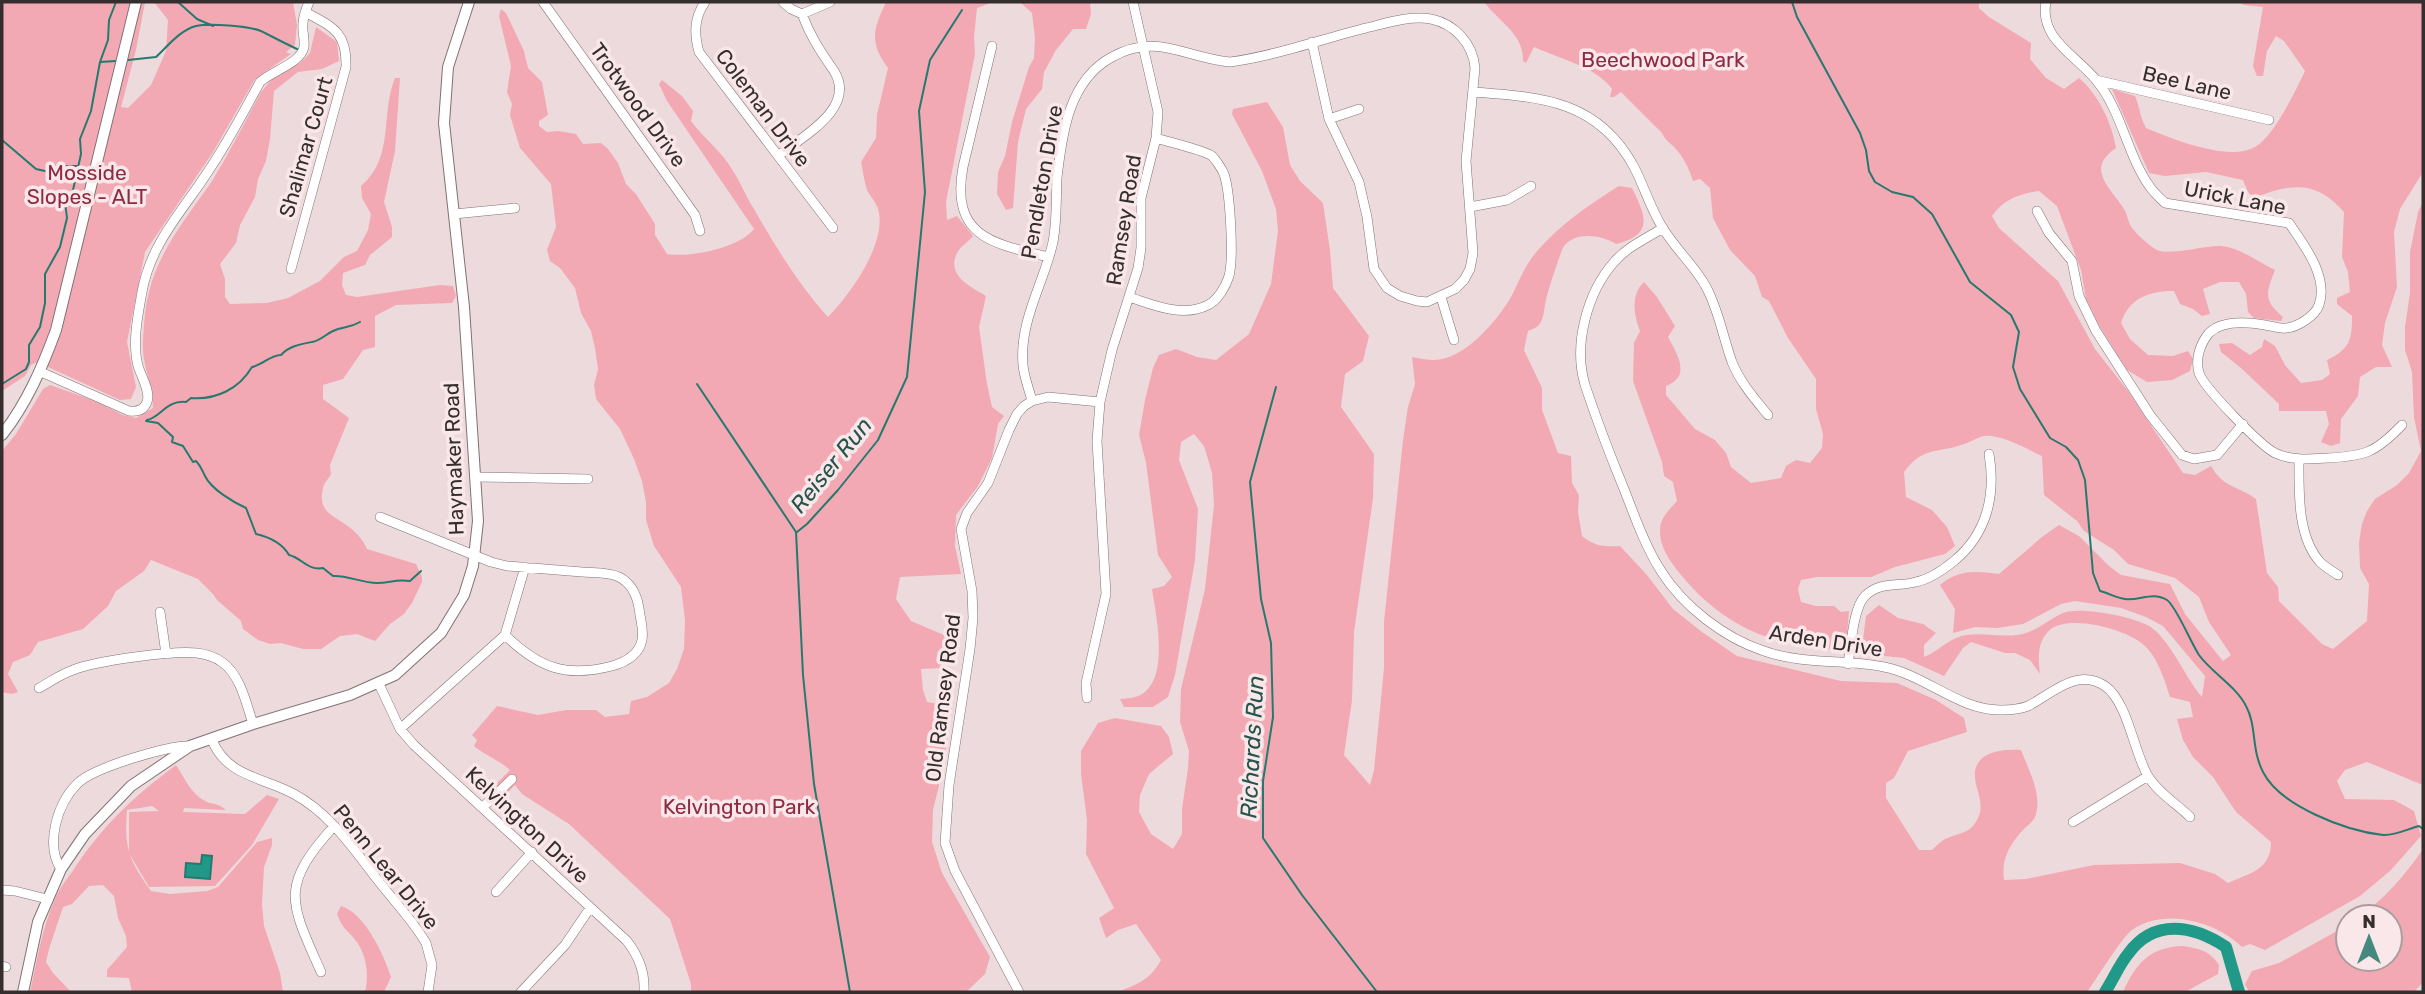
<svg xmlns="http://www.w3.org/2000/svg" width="2425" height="994" font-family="Rubik,sans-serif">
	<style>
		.green { fill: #f3a9b3 }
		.water { fill: #209989; stroke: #26796e; stroke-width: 2 }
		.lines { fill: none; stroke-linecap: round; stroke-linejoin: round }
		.stream { stroke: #26796e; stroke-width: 2 }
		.river { stroke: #209989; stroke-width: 12 }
		.minor-casing { stroke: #827273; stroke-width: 10 }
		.major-casing { stroke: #827273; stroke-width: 12 }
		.minor { stroke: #fff; stroke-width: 9 }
		.major { stroke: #fff; stroke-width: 10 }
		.labels { text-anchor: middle; stroke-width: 7; stroke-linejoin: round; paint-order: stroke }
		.park-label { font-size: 21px; fill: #8e2a41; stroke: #fae7e9 }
		.street-label { font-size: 21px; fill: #352e2f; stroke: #fae7e9 }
		.water-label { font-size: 23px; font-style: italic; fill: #25544c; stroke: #fae7e9 }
	</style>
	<rect width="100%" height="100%" fill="#eddadc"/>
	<path class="green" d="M2,2H145L136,50L121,107L128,108L151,85L166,51L168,20L154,2H293L297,25L295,45L286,52L291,54L255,79L213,152L145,252L127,342L136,387L131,399L120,400L37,362L31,365L25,376L2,391Z
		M886,2H993L977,8L974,37L975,54L946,202L947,220L957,216L973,236C969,241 960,247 957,253C946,276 971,287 986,296L979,327L987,384L992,407L1004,416L998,424L992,458L978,486L956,515L955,546L961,574L900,577L896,599L911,621L951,638L952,659L940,668L921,669L923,690L927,702L952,706L943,769L933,810L932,842L942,873L990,957L985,974L966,992H691V984L670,919L569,824L522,794L515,785L494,806L484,796L510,770C499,760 486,756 474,746L477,740L472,735L497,706L538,715L566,710H596L605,717L629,714L631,701L647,697L669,683L677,669L684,649L685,620L681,587L654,546L646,520V502L642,481L634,459L620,429L596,399L594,385L598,369L595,348L591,331L581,313L575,288L560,268L550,261L547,250L556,227L551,184L520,148L510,115L512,104L507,92L511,66L499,16L501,9L506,13L524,51L528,68L542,82L548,115L539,121V126L547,132L558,131L576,134L583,144L601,143L608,149L618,163L626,184L636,194L655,224V235L667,254C690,258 739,248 754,229L667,101L659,84L662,80L682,96L693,111L691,121C704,139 722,151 733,171C741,183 746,197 754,209C775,246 799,285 828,317C850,295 888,242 878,209C876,202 870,196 867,190C864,181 863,171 861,162L876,138L877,115L888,68C869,42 873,30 886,2Z
		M1020,2H1090L1091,14L1086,29H1073L1056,50L1044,72L1042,89L1026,109L1018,142L1013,208L1006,210L997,194L998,172L1005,156L1012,122L1029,67L1034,58L1035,38L1032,13Z
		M1484,2H1979V8L1989,17L2031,43L2030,59L2046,78L2064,89L2079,78C2098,94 2112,123 2116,148C2085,169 2110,187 2124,209C2128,215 2128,224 2133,229C2137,235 2150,246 2157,250C2170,256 2205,245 2221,246C2241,248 2258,262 2275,270C2266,293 2263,300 2283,317L2281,321L2254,318L2248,312L2246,294L2239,282H2220L2203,289L2210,314L2202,316L2193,309L2180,304L2174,291C2149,291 2129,298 2121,323L2130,339L2148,355L2173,356L2188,351L2193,359L2190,371L2172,380L2147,382L2127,370L2100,327L2086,299L2081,270L2057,206L2039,191C2019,194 2004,199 1992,216L1999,228L2058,281L2095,349L2128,391L2183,473L2195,475L2211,466C2223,488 2239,486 2256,499L2267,573L2278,587L2279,601L2322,644L2333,649L2367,621L2369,584L2360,568L2359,542L2362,524L2367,511L2375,499L2397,485L2409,473L2421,451L2414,417L2412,372L2405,350V327L2410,293V252L2418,212L2423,202V785L2367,762L2345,770L2337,781L2345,799L2394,800L2414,811L2421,836L2391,870L2360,896L2265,950L2250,944L2242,947C2216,922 2165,907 2132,930C2122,937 2096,980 2087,992H1117C1137,985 1151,979 1161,960L1136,924L1118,930L1106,938L1099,918L1114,908L1086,854L1087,820L1081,774V751L1098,723L1115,718L1161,726L1169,737L1173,754L1149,774L1140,795L1139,812L1151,834L1173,849L1182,834V809L1188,768L1189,751L1180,722L1181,689L1205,589L1214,505L1212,473L1204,446L1194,434L1181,442L1179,460L1198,509L1195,560L1175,675L1168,697L1153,707H1124L1120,699C1130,698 1139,698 1146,691C1168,671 1156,615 1152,589L1164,586L1172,577L1158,555L1146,463L1139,435L1145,400L1153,368L1159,355L1176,349L1197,357L1216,360L1249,334L1271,284L1278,231L1276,209L1262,171L1232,114L1233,109L1267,102L1283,127L1290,165L1300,181L1323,203L1330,250L1333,288L1369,336L1363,361L1345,374L1341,407L1374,454L1373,498L1354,632L1352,700L1344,755L1370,785L1374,770L1384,668V622L1403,440L1408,407L1415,384L1412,357C1419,358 1427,360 1434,360C1464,360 1497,321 1511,297C1519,281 1526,263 1538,250C1561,224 1590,204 1619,186L1632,188C1646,216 1654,235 1616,244C1602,235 1576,231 1564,246C1561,250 1547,294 1546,300C1544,308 1544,320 1538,326C1535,328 1531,330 1528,331L1524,350L1542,388V410L1558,453L1571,456L1572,483L1579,495L1578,512L1582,536C1594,546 1604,547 1620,546L1647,575L1673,609L1702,632L1737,656L1841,681L1897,683L1936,700L1964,718L1967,732L1908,751L1894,778L1886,783V798L1919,850H1932C1936,846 1940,842 1945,839C1958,833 1970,834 1977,820C1987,803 1973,788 1975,771C1979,750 2006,749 2021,750C2028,769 2042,793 2036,814C2035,821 2027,825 2023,830C2009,845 2001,860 2004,880L2026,879L2094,865L2180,863L2215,874L2228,883C2250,873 2271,870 2271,842L2236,812L2213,777L2193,757L2183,740L2177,719L2193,717L2190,702L2170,697C2165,682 2159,661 2147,648C2131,630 2072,614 2051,629C2037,640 2038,658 2040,674L2030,660L2015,653H2005L1971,642L1963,648L1944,676L1904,658L1874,655L1862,647L1866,616L1879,605L1898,618L1923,624L1936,633L1924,645V657C1939,651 1950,637 1967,635C1986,632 2006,639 2026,633C2039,629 2051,618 2063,613C2079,606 2138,617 2152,628C2172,643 2186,679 2202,697L2205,676L2163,626L2146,617L2121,608L2075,601L2061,604L2023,624L1997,628L1975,627L1953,633L1955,609L1940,585C1959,569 1976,571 1999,574L2042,537L2059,525L2079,536L2109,566L2121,575L2170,584L2185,614L2223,661L2231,655L2209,622L2199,597L2175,578L2128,564L2114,550L2084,531L2077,521L2044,495L2042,456C2025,448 2010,439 1992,436C1980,434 1972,442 1961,445C1934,454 1924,446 1904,472L1906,497L1932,510L1947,527L1955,546L1945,554L1895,567L1871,577H1817L1801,580L1798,589L1801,602L1816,606H1834L1841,612L1849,611L1847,635L1843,647C1829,651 1820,649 1806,647C1754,638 1716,617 1682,576C1670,562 1656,543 1661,523C1664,514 1671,508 1677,501L1673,482L1664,476L1662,462L1633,381L1634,343L1640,331C1634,316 1630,295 1644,282L1657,297L1675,326L1668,337C1677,354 1692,376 1666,386V395L1695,429L1715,440L1726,453L1731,467L1751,483L1781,478L1786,466L1796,460L1810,463L1822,448L1823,434L1816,409V379L1788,338L1769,301L1762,297L1755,276L1730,250L1713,218L1710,188L1700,179L1693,181C1689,168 1683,156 1673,146C1668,141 1665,140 1662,133L1621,92L1614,97H1610L1612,89C1595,66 1560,59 1534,47L1526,63L1523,61C1524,34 1499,22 1484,2Z
		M2239,2H2423V172L2400,209L2394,232L2397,287L2385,323L2382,345L2392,367H2376L2360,377L2358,396L2341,419L2340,443L2331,446L2321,442L2329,424L2326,411H2279V404L2241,368L2221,352L2219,344L2232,343L2250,355L2262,347L2264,339L2275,346L2285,365L2301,383L2322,380L2330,374L2327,360C2350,349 2352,340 2352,316L2337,304V298L2350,292L2348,272L2342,257L2344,212C2317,180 2291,183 2254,198L2248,192L2243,180L2206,172L2165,176L2149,173L2112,89L2135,96C2140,107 2139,115 2146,128C2172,139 2229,162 2255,147C2274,136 2295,92 2305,71L2284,41L2276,36L2267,51L2263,76H2257L2253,66L2263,7L2244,5Z
		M316,27L337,42L339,61L322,69L298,72L274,91L270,139L266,161L258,179L255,197L240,225L236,243L220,264L225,279V297L230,304L267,303L288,298L320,281L344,257L357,251L368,230L371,214L362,198L361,186C395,157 380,115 395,78H400L395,151L384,202L392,227V237L370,255L365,265L343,273L342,285L346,295L357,297L440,285L453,286L456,296L452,303L396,305L375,316V347L363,350L343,379L323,385V399L349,418L330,465L331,474C329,479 324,482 323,488C317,513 334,515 349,527C357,533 363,540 367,549L416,564L422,577V582L412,603L404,614L390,624L375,641L357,634L340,636L321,649H303L281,643L270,644L258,640L243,629L241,621L217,600L213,594L198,579L151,560L144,571L116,591L108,606L83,629L38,642L30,655L13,662L8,674L18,692L12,694L2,692V451L16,434L43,389L50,385L98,402L123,415L136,418L153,408C153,384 141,364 143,340C144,324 145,307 149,292C159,250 188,216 212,181C230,152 245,121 261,92L272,79L300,63L310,53Z
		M176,765C185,778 190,793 205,801C213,805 216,802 226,810L184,808L183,812L245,814L267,795L279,799L252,845L215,886L149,887L129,853V812L159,811L152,806L127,810C124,849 129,860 151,891L170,894L207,891L218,887L257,842L272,838V845L264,867L262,904L264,926L280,973L283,992H132L129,978L107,977V970L127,947L126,936L118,918L114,896L103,885L89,886L72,904L63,907L49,949L46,962L53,973L71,992H30C37,961 42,928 55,899C59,889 66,880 72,872C102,826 133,797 176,765Z
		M2423,849V982L2414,992H2249L2245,984L2252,971L2279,963L2348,925V959H2390V917H2358C2385,899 2405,875 2423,849Z
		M341,906C365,913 384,955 391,977L384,992H365C369,976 367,957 357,942C348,930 343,930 337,914Z
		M2183,946C2200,949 2209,950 2219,965L2218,974L2185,992H2123C2136,963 2150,947 2183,946Z"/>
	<path class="water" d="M202,855L212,856L210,879L185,877L186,863L201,864Z"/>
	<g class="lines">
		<path class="stream" d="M178,2L197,19L213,26
			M1792,2L1797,17L1860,133L1866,150L1869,171L1875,182L1892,192L1913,197L1932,214L1970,282L2011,315L2019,332L2013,367L2020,389L2050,438L2066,447L2078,460L2085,480L2093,573L2100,591C2108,593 2117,598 2125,599C2140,601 2152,591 2167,600C2176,606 2191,643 2199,655C2212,673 2236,686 2246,706C2257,726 2251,749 2263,772C2280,806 2346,831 2383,835C2394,836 2408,829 2419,826L2423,829
			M128,60L156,57C167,47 180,30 196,26C209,23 249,26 261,31C273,37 284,43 297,49
			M100,62L116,61
			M2,140L36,169L54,173L66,166H78
			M2,384L26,369L29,362V345L40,327L45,303V274L60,247L67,218L65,202L73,190L81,154L80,139L91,111L100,62L108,40L109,20L116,2
			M697,384L796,532L803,675L814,784L850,992
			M1276,387L1250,482L1261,599L1271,643L1273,717L1263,781V838L1302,895L1377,992
			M147,420C161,417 166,400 186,402L191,398C216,400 239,389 252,367C263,365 270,355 281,355C289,346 301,344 312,342C320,341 326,334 333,331C343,326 348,329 360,322
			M146,421L158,423L173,437L172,442L183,446L193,462L196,461C201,466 202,470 205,476C211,489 233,502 246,508L256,534C269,537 282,543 289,555C302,558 308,571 323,568L333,576C347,575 362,583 377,583C390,583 395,579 410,581L421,571
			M797,532L807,524L838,490L878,440L907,377L925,192L919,111L930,60L962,10"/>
		<path class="river" d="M2105,992C2113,980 2119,965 2128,954C2154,918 2193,925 2226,947L2239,992"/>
		<g class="minor-casing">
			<path id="minor" d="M543,2L695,215L700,231
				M705,2C694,18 694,34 699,52L833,228
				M783,2L791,9L802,14L830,2
				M2046,2C2039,39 2076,55 2096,80C2122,111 2127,155 2150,187C2154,193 2160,198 2165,203L2289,223C2303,244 2329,276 2319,305C2315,316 2298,327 2286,328C2280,329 2271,326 2265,325C2248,322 2222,320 2209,333C2200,344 2195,359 2199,373C2204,388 2261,446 2275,453C2292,461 2310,459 2328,458C2365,456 2375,453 2402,425
				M992,46L963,167C950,237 993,244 1049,257
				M2096,80L2269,120
				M1473,92C1541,97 1598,100 1634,167C1644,186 1650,207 1661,225C1675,250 1699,269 1710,295C1720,317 1724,340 1732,362C1740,382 1754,398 1768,415
				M1329,119L1359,109
				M778,156C803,136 857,108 834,71C821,52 810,36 802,14
				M1470,207L1507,200L1531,186
				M2037,211L2049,233L2072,261L2079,296L2096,331L2150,415L2182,455L2194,459L2217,455L2243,424
				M454,214L515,208
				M1663,228C1647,238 1627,247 1615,261C1587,292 1573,345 1585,385C1597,421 1610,455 1624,489C1635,517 1645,546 1661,571C1683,606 1724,638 1764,651C1803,665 1845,659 1884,667C1926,675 1959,711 2002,710C2011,710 2020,709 2028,706C2052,694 2077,667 2105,686C2128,702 2134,753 2148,776C2157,792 2177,804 2190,817
				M291,269L346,67C347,32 333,27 305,12
				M1129,297C1154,305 1182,318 1208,305C1218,300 1226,286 1229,276C1234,257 1230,191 1224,174C1222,169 1216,160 1212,156C1204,150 1168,142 1156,138
				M1441,297L1454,340
				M41,372L129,411C137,412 144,410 147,402C151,392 141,376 138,366C132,342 138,315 142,292C151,242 183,211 209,170C228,142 244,111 260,82C272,71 301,63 304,47C305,39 302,31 303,24C303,16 306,9 309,2
				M1032,401C1029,389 1024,377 1023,365C1019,321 1044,283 1053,242C1057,221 1056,199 1057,178C1062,133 1069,80 1112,57C1157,32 1185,58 1230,62C1274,56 1319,40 1362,29C1384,24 1409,15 1431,19C1455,24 1473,44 1475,68L1466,161L1473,253L1470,269L1464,280L1455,289L1427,302L1417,301L1400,296L1387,288L1374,269L1367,217L1359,182L1329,119L1312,42
				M2299,459C2299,492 2297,536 2320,562C2325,567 2332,571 2338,575
				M475,477L588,479
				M380,517L491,562L507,566C532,568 557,570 582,572C594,573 609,572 619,577C631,583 637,596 639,608C640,618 644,630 642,640C639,655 626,662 612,666C566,678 539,668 505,635
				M160,612L166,654
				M1848,664C1851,647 1853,608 1865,596C1880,581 1898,587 1916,582C1930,579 1943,570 1954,561C1987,534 1996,495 1989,454
				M379,684L400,729L414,745L627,941C639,957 645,972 644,992
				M39,688C50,682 61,674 73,670C95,661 174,650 197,653C205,654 215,657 222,662C241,676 246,703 253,724
				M1087,698L1086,683L1106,594L1097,441L1100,402L1112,350L1138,268L1141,248V198L1156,138L1158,112L1133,2
				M400,729L505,635L525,567
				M212,740C227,777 263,777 294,794C331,814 354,850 380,883C395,902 413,921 426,943L432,965L428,992
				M483,807L512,779
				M2073,822L2148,776
				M61,869C45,845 57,804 77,784C92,768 169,745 190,746
				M2,890L15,891L47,899
				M496,892L532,852
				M2,966L6,967
				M321,972C290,902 279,887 334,826
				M521,992L565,945L590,908
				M1019,992L955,871L945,843L949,785L970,649L973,618L972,591L961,529L967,513L988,483L1009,430L1017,414L1024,406L1032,401L1048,397L1100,402"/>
		</g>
		<g class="major-casing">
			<path id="major" d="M2,435C27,403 42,368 56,330L136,2
				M23,992L38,922L61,869L85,834L131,786L190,746L253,724L350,695L395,675L441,633L464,595L473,566L478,521L464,307L444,123L448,67L469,2"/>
		</g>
		<use href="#minor" class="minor"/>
		<use href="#major" class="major"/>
	</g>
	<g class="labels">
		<g class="park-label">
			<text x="1663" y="67">Beechwood Park</text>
			<text x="87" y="180">Mosside<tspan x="87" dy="24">Slopes - ALT</tspan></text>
			<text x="739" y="814">Kelvington Park</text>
		</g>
		<g class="street-label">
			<text transform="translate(2187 83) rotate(13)" y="7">Bee Lane</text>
			<text transform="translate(638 105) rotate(54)" y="7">Trotwood Drive</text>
			<text transform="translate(763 108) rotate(53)" y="7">Coleman Drive</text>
			<text transform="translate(306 147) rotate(-74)" y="7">Shalimar Court</text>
			<text transform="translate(1042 182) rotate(-80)" y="7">Pendleton Drive</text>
			<text transform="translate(2235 198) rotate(11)" y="7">Urick Lane</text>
			<text transform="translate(1124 220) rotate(-81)" y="7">Ramsey Road</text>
			<text transform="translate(454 459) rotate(-92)" y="7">Haymaker Road</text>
			<text transform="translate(1826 641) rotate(9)" y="7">Arden Drive</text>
			<text transform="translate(943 698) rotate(-83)" y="7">Old Ramsey Road</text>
			<text transform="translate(527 825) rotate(43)" y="7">Kelvington Drive</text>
			<text transform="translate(386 867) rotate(51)" y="7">Penn Lear Drive</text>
		</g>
		<g class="water-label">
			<text transform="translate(831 465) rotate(-51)" y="8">Reiser Run</text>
			<text transform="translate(1252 747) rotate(-87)" y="8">Richards Run</text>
		</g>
	</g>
	<rect width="2425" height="994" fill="none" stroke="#352e2f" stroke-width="7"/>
	<g transform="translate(2369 938)"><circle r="33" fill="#fae7e9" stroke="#ab9d9f" stroke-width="2"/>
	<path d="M0-5L12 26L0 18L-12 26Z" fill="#44897d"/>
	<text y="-10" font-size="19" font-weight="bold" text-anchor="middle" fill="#352e2f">N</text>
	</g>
</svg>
